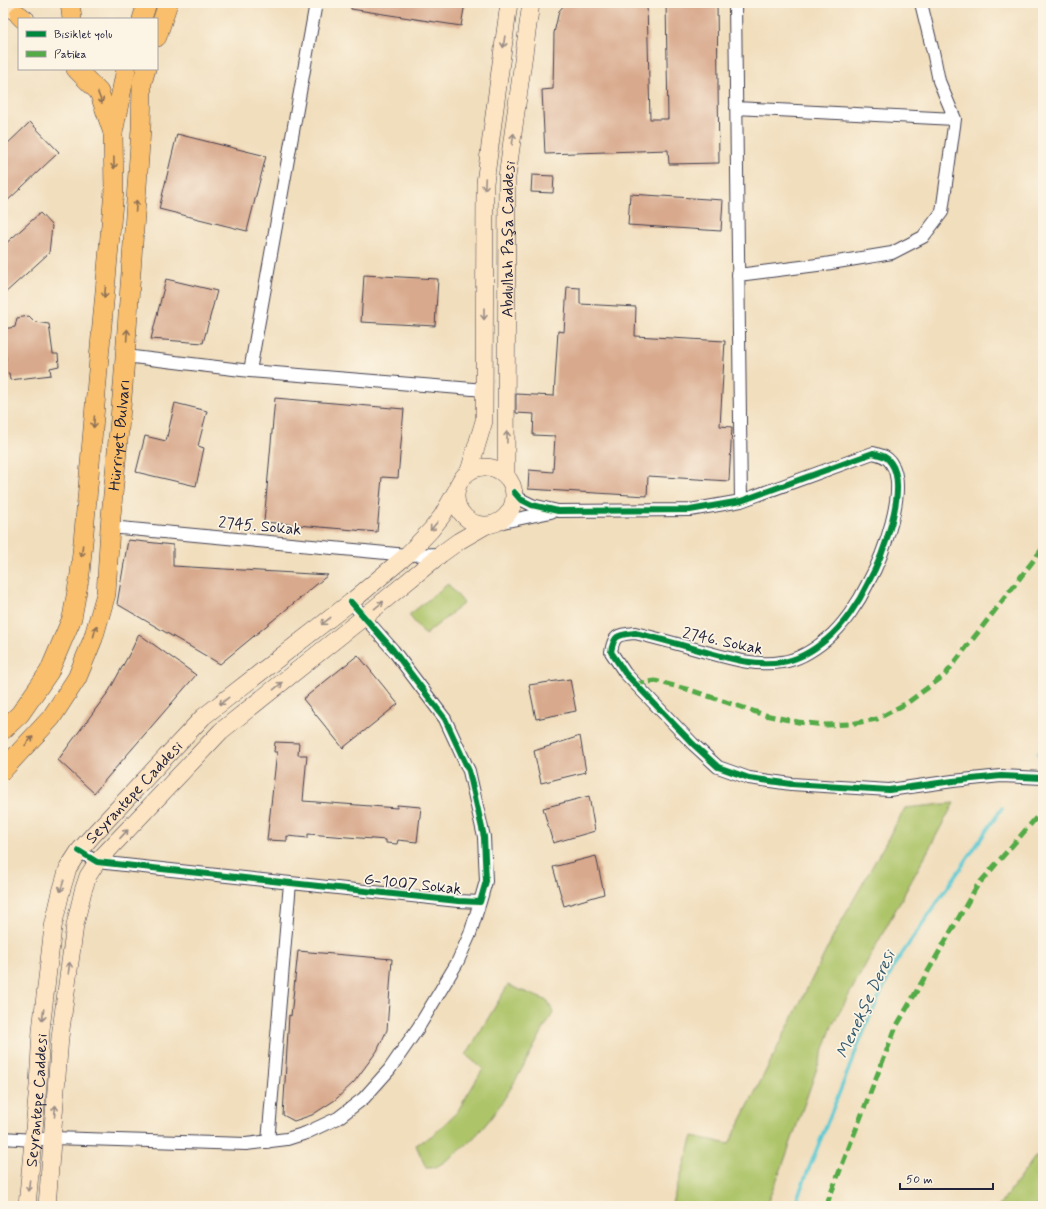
<svg xmlns="http://www.w3.org/2000/svg" width="1046" height="1209" font-family="Mynerve,sans-serif">
	<style>
		.green { fill: #adc469; stroke: #687352 }
		.lines { fill: none; stroke-linecap: round; stroke-linejoin: round }
		.stream { stroke: #5cc9d3; stroke-width: 3.5 }
		.building { fill: #d8a98c }
		.minor-casing { stroke: #413e4e; stroke-width: 14 }
		.secondary-casing { stroke: #413e4e; stroke-width: 18 }
		.primary-casing { stroke: #413e4e; stroke-width: 20 }
		.minor { stroke: #fff; stroke-width: 12 }
		.secondary { stroke: #fde5c4; stroke-width: 17 }
		.primary { stroke: #f9bf6c; stroke-width: 19 }
		.quiet { stroke: #53aa46; stroke-width: 5; stroke-dasharray: 10 5; stroke-linecap: butt }
		.cycleway-casing { stroke: #fcf5e5; stroke-width: 8 }
		.cycleway { stroke: #00873e; stroke-width: 6 }
		.oneway { stroke: #9a8d86 }
		.oneway2 { stroke: #8e7054 }
		.labels { text-anchor: middle; stroke-width: 3.5; stroke-linejoin: round; paint-order: stroke }
		.street-label { font-size: 16px; fill: #22223b; stroke: #fcf5e5 }
		.water-label { font-size: 17px; font-style: italic; fill: #365c70; stroke: #fcf5e5 }
	</style>
	<rect width="100%" height="100%" fill="#fcf5e5"/>
	<filter id="ink" filterUnits="userSpaceOnUse"><feTurbulence type="fractalNoise" baseFrequency=".025" numOctaves="2"/><feDisplacementMap in="SourceGraphic" scale="8" xChannelSelector="R" yChannelSelector="G"/><feConvolveMatrix kernelMatrix="1 2 1 2 8 2 1 2 1" color-interpolation-filters="sRGB"/></filter>
	<filter id="wash" filterUnits="userSpaceOnUse"><feTurbulence type="fractalNoise" baseFrequency=".012" numOctaves="4" result="noise"/><feDisplacementMap in="SourceGraphic" scale="16" xChannelSelector="R" yChannelSelector="G"/><feGaussianBlur stdDeviation="0.9" result="paint"/><feColorMatrix in="noise" values="0 0 0 0 0 0 0 0 0 0 0 0 0 0 0 0 0 1.4 0 .05"/><feComposite in="paint" operator="in"/></filter>
	<g filter="url(#wash)">
		<rect width="100%" height="100%" fill="#f1debd"/>
		<path class="green" d="M448,584L464,603L425,635L409,615Z
			M954,803L832,1026L782,1167L766,1206H671L693,1136L729,1144L835,933L905,808Z
			M508,985L548,1001L553,1013C523,1063 500,1123 451,1157C442,1163 437,1169 426,1168L416,1145L433,1135L457,1112L483,1069L466,1055Z
			M1043,1156V1206H999L1035,1157Z"/>
		<g class="lines">
			<path class="stream" d="M1038,754L1043,746
				M794,1206L868,1021L895,964L1002,808"/>
		</g>
		<g id="blocks">
			<path class="building" d="M351,3H465L461,26L351,9Z
				M566,3H647L650,119H668L666,3H717L719,163L669,164L668,150L545,154L542,90L553,89L554,33L559,11Z
				M30,122L59,152L3,205V148Z
				M177,134L266,156L247,231L159,209Z
				M532,175L554,176L553,193L531,192Z
				M630,194L723,200L721,231L628,225Z
				M40,213L52,226L49,253L3,295V246Z
				M364,275L438,279L435,326L361,322Z
				M166,279L217,291L203,343L151,339Z
				M567,287L580,288V304L636,307L635,336L725,341L720,426L732,427L729,481L648,476L647,496L528,489L529,470L553,472L555,436L533,435L534,414L516,413V394L554,396L558,331L564,332Z
				M29,316L35,322L49,324L53,354H58L59,366L50,368L51,375L10,380L9,373L3,374V361L6,360L3,329L15,327L17,318Z
				M275,398L404,409L398,478L382,477L377,532L264,522Z
				M175,403L207,411L198,446L204,448L196,486L136,472L145,436L166,441Z
				M128,540L173,545V566L328,575L220,664L117,604Z
				M139,634L196,675L94,793L58,760L109,691L132,649Z
				M358,655L398,704L343,748L303,699Z
				M570,679L576,711L536,719L529,685Z
				M580,736L586,772L541,783L534,751Z
				M275,742L299,743L298,755H307L303,801L397,808V805L421,807L417,842L398,840L397,844L386,843V840L308,834V838L287,836V841L267,840L277,752H274Z
				M589,796L595,831L553,843L543,808Z
				M596,856L604,894L564,906L553,867Z
				M298,951L392,959L387,1030L377,1051L354,1082L335,1100L312,1115L294,1121L283,1115L289,1015L291,1016Z"/>
		</g>
	</g>
	<g filter="url(#ink)">
		<use href="#blocks" fill-opacity="0" stroke="#413e4e" stroke-width="1"/>
		<g class="lines">
			<g class="minor-casing">
				<path id="minor" d="M316,3L250,371L485,390
					M735,3L741,501
					M736,108L955,119
					M738,275L825,264L892,253L923,237L942,212L955,119L939,81L934,56L921,3
					M125,356L250,371
					M514,492L520,499L532,505L558,511L690,510L741,501L873,453C880,455 887,456 891,463C909,488 882,558 868,583C859,602 843,626 827,639C815,649 798,660 782,662C754,667 725,657 699,650C678,644 656,638 635,633C618,635 614,634 611,652L625,673L693,744L718,767L749,778L791,784L889,790L953,781L1001,776L1043,778
					M498,523L551,512
					M110,527L407,555L441,554
					M79,851L97,862L458,901L480,902L486,881L484,837L469,771L445,719L393,650L351,602
					M3,1138L33,1140L53,1138L246,1144L287,1139L306,1133L338,1118L364,1098L389,1070L418,1028L457,963L470,934L480,902
					M268,1142L290,883"/>
			</g>
			<g class="secondary-casing">
				<g id="secondary">
					<path d="M3,4L26,19"/>
					<circle cx="485" cy="496" r="29"/>
					<path d="M469,471L484,421L485,183L509,3"/>
					<path id="s1" d="M506,476L507,177L531,3"/>
					<path id="s2" d="M27,1206L38,1086L41,1030L53,927L61,892L68,868L79,851L92,836L203,717L351,602L407,555L431,530L442,516L455,493"/>
					<path d="M47,1206L60,1037L75,925L83,891L88,876L97,862L221,731L364,617L441,554L459,541L485,526"/>
				</g>
			</g>
			<g class="primary-casing">
				<g id="primary">
					<path d="M70,3L72,19"/>
					<path d="M19,15L23,19"/>
					<path d="M142,19L147,3"/>
					<path d="M157,37L168,3"/>
					<path d="M76,69L99,92L113,133"/>
					<path d="M3,730L20,714L49,672L72,618L80,574L87,499L99,358L114,191L113,133L126,69"/>
					<path id="s3" d="M3,770L51,718L77,678L93,639L106,594L110,527L123,386L141,129L142,83L146,69"/>
				</g>
			</g>
			<use href="#minor" class="minor"/>
			<use href="#secondary" class="secondary"/>
			<use href="#primary" class="primary"/>
			<path class="quiet" d="M635,684L655,681L690,690L765,715L798,722L825,725L850,724L877,719L907,703L945,675L1043,548
				M826,1206L896,1027L977,886L1043,810"/>
			<g class="cycleway-casing">
				<path id="cycleway" d="M514,492L520,499L532,505L558,511L690,510L741,501L873,453C880,455 887,456 891,463C909,488 882,558 868,583C859,602 843,626 827,639C815,649 798,660 782,662C754,667 725,657 699,650C678,644 656,638 635,633C618,635 614,634 611,652L625,673L693,744L718,767L749,778L791,784L889,790L953,781L1001,776L1043,778
					M79,851L97,862L458,901L480,902L486,881L484,837L469,771L445,719L393,650L351,602"/>
			</g>
			<use href="#cycleway" class="cycleway"/>
		</g>
		<defs><path id="oneway-shaft" d="M-6 0H5M1.5-3L5.5 0L1.5 3" fill="none" stroke-width="1.6" stroke-linecap="round" stroke-linejoin="round"/></defs>
		<g class="oneway">
			<use href="#oneway-shaft" transform="translate(504 42) rotate(98)"/>
			<use href="#oneway-shaft" transform="translate(513 139) rotate(-82)"/>
			<use href="#oneway-shaft" transform="translate(485 184) rotate(93)"/>
			<use href="#oneway-shaft" transform="translate(484 314) rotate(90)"/>
			<use href="#oneway-shaft" transform="translate(507 437) rotate(-89)"/>
			<use href="#oneway-shaft" transform="translate(434 526) rotate(130)"/>
			<use href="#oneway-shaft" transform="translate(379 605) rotate(-39)"/>
			<use href="#oneway-shaft" transform="translate(326 621) rotate(142)"/>
			<use href="#oneway-shaft" transform="translate(278 686) rotate(-39)"/>
			<use href="#oneway-shaft" transform="translate(224 701) rotate(142)"/>
			<use href="#oneway-shaft" transform="translate(124 834) rotate(-47)"/>
			<use href="#oneway-shaft" transform="translate(62 886) rotate(108)"/>
			<use href="#oneway-shaft" transform="translate(69 968) rotate(-83)"/>
			<use href="#oneway-shaft" transform="translate(43 1015) rotate(97)"/>
			<use href="#oneway-shaft" transform="translate(55 1111) rotate(-85)"/>
			<use href="#oneway-shaft" transform="translate(29 1186) rotate(96)"/>
		</g>
		<g class="oneway2">
			<use href="#oneway-shaft" transform="translate(100 98) rotate(69)"/>
			<use href="#oneway-shaft" transform="translate(114 163) rotate(89)"/>
			<use href="#oneway-shaft" transform="translate(136 206) rotate(-86)"/>
			<use href="#oneway-shaft" transform="translate(105 292) rotate(95)"/>
			<use href="#oneway-shaft" transform="translate(127 335) rotate(-86)"/>
			<use href="#oneway-shaft" transform="translate(94 422) rotate(94)"/>
			<use href="#oneway-shaft" transform="translate(82 551) rotate(96)"/>
			<use href="#oneway-shaft" transform="translate(95 631) rotate(-75)"/>
			<use href="#oneway-shaft" transform="translate(29 741) rotate(-48)"/>
		</g>
	</g>
	<g class="labels">
		<g class="street-label">
			<text dy="6" stroke="none"><textPath href="#s1" startOffset="237">Abdullah Paşa Caddesi</textPath></text>
			<text dy="6" stroke="none"><textPath href="#s3" startOffset="367">Hürriyet Bulvarı</textPath></text>
			<text transform="translate(260 525) rotate(5)" y="6">2745. Sokak</text>
			<text transform="translate(723 640) rotate(12)" y="6">2746. Sokak</text>
			<text dy="6" stroke="none"><textPath href="#s2" startOffset="442">Seyrantepe Caddesi</textPath></text>
			<text transform="translate(413 883) rotate(6)" y="6">G-1007 Sokak</text>
			<text dy="6" stroke="none"><textPath href="#s2" startOffset="106">Seyrantepe Caddesi</textPath></text>
		</g>
		<g class="water-label">
			<text transform="translate(865 1004) rotate(-65)" y="6">Menekşe Deresi</text>
		</g>
	</g>
	<rect width="1046" height="1209" fill="none" stroke="#fcf5e5" stroke-width="16"/>
	<rect x="18" y="18" width="140" height="52" fill="#fcf5e5" stroke="#a5a1a1"/>
	<rect x="26" y="31" width="20" height="6" fill="#00873e" stroke="#a5a1a1"/>
	<text x="54" y="38" font-size="12" fill="#22223b">Bisiklet yolu</text>
	<rect x="26" y="51" width="20" height="6" fill="#53aa46" stroke="#a5a1a1"/>
	<text x="54" y="58" font-size="12" fill="#22223b">Patika</text>
	<path d="M900 1183v6h93v-6" fill="none" stroke="#22223b" stroke-width="2"/>
	<text x="906" y="1183" font-size="12" fill="#22223b" stroke="#fcf5e5" stroke-width="3" paint-order="stroke">50 m</text>
</svg>
